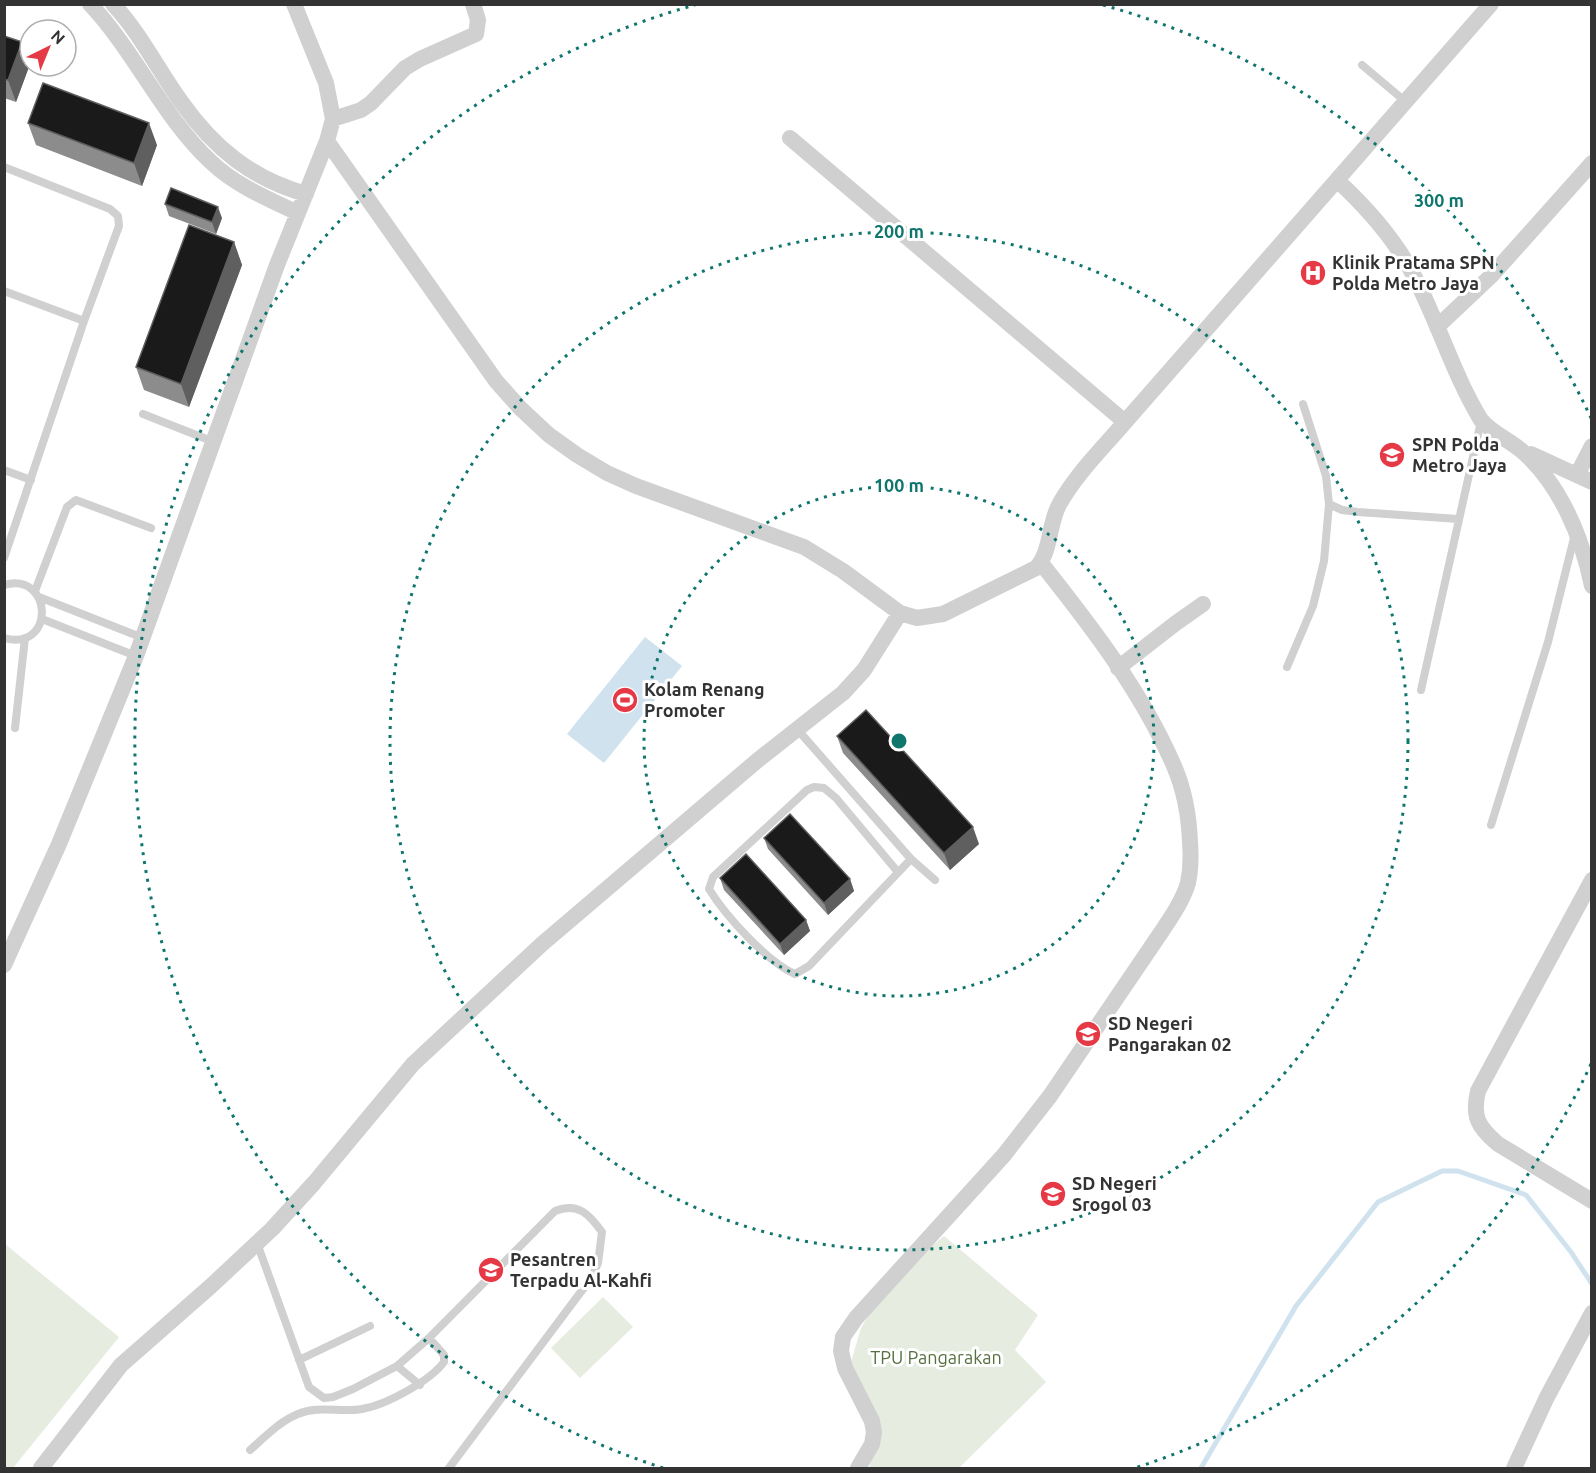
<svg xmlns="http://www.w3.org/2000/svg" width="1596" height="1473" font-family="Ubuntu,sans-serif">
	<style>
		.green { fill: #e6ecdf }
		.water { fill: #cfe2ee }
		.lines { fill: none; stroke-linecap: round; stroke-linejoin: round }
		.stream { stroke: #cfe2ee; stroke-width: 5 }
		.service { stroke: #d0d0d0; stroke-width: 8 }
		.minor { stroke: #d0d0d0; stroke-width: 16 }
		.wall { fill: #8c8c8c }
		.shaded-wall { fill: #5f5f5f }
		.building { fill: #1a1a1a; stroke: #5f5f5f; stroke-width: 1.5 }
		.ring { fill: none; stroke: #0f766e; stroke-width: 3; stroke-dasharray: 3 6 }
		.labels { text-anchor: middle; stroke-width: 6; stroke-linejoin: round; paint-order: stroke }
		.poi-label { font-size: 18px; font-weight: bold; fill: #333; stroke: #fff; text-anchor: start }
		.park-label { font-size: 18px; fill: #56703f; stroke: #fff }
		.centre { fill: #0f766e; stroke: #fff; stroke-width: 3 }
		.ring-label { font-size: 18px; text-anchor: middle; font-weight: bold; fill: #0f766e; stroke: #fff; stroke-width: 6; stroke-linejoin: round; paint-order: stroke }
	</style>
	<rect width="100%" height="100%" fill="#fff"/>
	<path class="green" d="M944,1236L1038,1315L1015,1350L1046,1382L959,1468H869L874,1437L848,1372L861,1328L877,1301L894,1278Z
		M5,1244L119,1337L13,1468H4Z
		M603,1297L633,1327L580,1378L551,1348Z"/>
	<path class="water" d="M645,637L682,666L604,763L567,734Z"/>
	<g class="lines">
		<path class="stream" d="M1201,1468L1296,1306L1378,1202L1442,1171H1458L1526,1195L1571,1252L1592,1284"/>
		<path class="service" d="M1362,65L1406,102
			M4,167L110,209L118,216L119,226L84,321L4,558
			M4,291L84,321
			M1303,404L1326,476L1329,504L1342,510L1358,512L1458,519
			M143,414L214,442
			M4,470L31,480
			M4,585C53,571 56,652 4,638
			M35,591L67,507L76,500L151,528
			M39,597L143,638
			M42,619L136,656
			M1287,667L1313,606L1324,561L1329,504
			M1421,690L1481,421
			M15,728L25,638
			M797,729L911,859L935,880
			M1491,825L1548,642L1574,538
			M897,871L836,798L824,788L814,787L807,790L713,877L709,889C725,915 767,962 795,974L809,966L911,859
			M257,1243L309,1387L324,1398L333,1397L353,1389L397,1366L429,1338L555,1211C578,1202 589,1214 602,1232L598,1263L592,1277L449,1468
			M299,1360L370,1326
			M397,1366L420,1385
			M250,1450C265,1437 280,1421 298,1414C319,1405 340,1413 362,1409C386,1405 430,1381 444,1362V1355L429,1338"/>
		<path class="minor" d="M90,4C136,53 162,116 211,162C235,185 268,199 298,213
			M113,4C141,34 158,70 182,103C214,148 252,179 306,194
			M294,4L326,83L333,119L327,141L496,381L520,408L549,435L577,455L607,473L636,486L804,547L843,571L900,613L917,618L943,614L1036,568C1052,551 1048,523 1060,503C1077,473 1103,448 1125,422L1491,4
			M333,119L361,110L371,103L405,68L420,59L476,34L478,20L473,4
			M790,138L1125,422
			M1338,181C1367,208 1394,238 1413,274C1438,321 1453,374 1481,420C1493,434 1508,439 1522,451C1560,484 1582,537 1592,586
			M1437,327L1492,275L1592,163
			M1531,454L1592,482
			M1577,475L1592,446
			M1118,668L1176,623L1203,604
			M1592,880L1478,1091C1472,1117 1478,1127 1498,1144L1592,1201
			M4,965L59,844L136,656L277,265L327,141
			M41,1468L121,1365L211,1286L272,1229L314,1183L413,1064L542,944L758,760L843,693L864,670L900,613
			M858,1468L872,1444L874,1432L872,1421L845,1368L841,1351L843,1337L856,1318L1004,1155L1050,1096L1162,931C1172,916 1183,900 1188,883C1191,869 1191,855 1190,842C1189,816 1184,789 1174,766C1142,692 1091,626 1041,563
			M1514,1468L1547,1397L1592,1313"/>
	</g>
	<path class="wall" d="M4,36L30,64L16,102L4,98Z
		M28,123L157,145L142,186L36,145Z
		M165,204L222,218L216,234L169,216Z
		M234,242L242,265L189,407L144,390L136,367Z
		M837,736L979,844L950,870L843,753Z
		M764,838L850,879L854,891L828,915L768,849Z
		M720,878L806,920L810,931L784,955L724,890Z"/>
	<path class="shaded-wall" d="M22,42L30,64L16,102L8,80Z
		M149,123L157,145L142,186L134,163Z
		M218,207L222,218L216,234L212,222Z
		M234,242L242,265L189,407L181,384Z
		M973,827L979,844L950,870L944,853Z
		M850,879L854,891L828,915L824,903Z
		M806,920L810,931L784,955L780,944Z"/>
	<path class="building" d="M4,36L22,42L8,80L4,79Z
		M43,83L149,123L134,163L28,123Z
		M171,188L218,207L212,222L165,204Z
		M189,225L234,242L181,384L136,367Z
		M866,710L973,827L944,853L837,736Z
		M790,814L850,879L824,903L764,838Z
		M746,854L806,920L780,944L720,878Z"/>
	<g class="ring">
		<circle cx="899" cy="741" r="255"/>
		<circle cx="899" cy="741" r="509"/>
		<path d="M1591 1064A764 764 0 0 1 1135 1468M663 1468A764 764 0 0 1 695 5M1103 5A764 764 0 0 1 1591 418"/>
	</g>
	<defs>
		<g id="hospital-disc" transform="scale(1.35)"><circle r="9.5" fill="#e63946" stroke="#fff"/><path d="M-5-5h3v3.5h4V-5h3V5h-3V1.5h-4V5h-3Z" fill="#fff"/></g>
		<g id="university-disc" transform="scale(1.35)"><circle r="9.5" fill="#e63946" stroke="#fff"/><path d="M0-5L7-2L0 1L-7-2ZM-4 1L0 2.5L4 1V4Q0 6-4 4Z" fill="#fff"/></g>
		<g id="stadium-disc" transform="scale(1.35)"><circle r="9.5" fill="#e63946" stroke="#fff"/><path d="M0-5a6.5 5 0 1 0 0 10a6.5 5 0 1 0 0-10ZM-3.5-1.8h7v3.6h-7Z" fill="#fff"/></g>
		<g id="school-disc" transform="scale(1.35)"><circle r="9.5" fill="#e63946" stroke="#fff"/><path d="M0-5L7-2L0 1L-7-2ZM-4 1L0 2.5L4 1V4Q0 6-4 4Z" fill="#fff"/></g>
	</defs>
	<g fill-rule="evenodd">
		<use href="#hospital-disc" x="1313" y="273"/>
		<use href="#university-disc" x="1392" y="455"/>
		<use href="#stadium-disc" x="625" y="700"/>
		<use href="#school-disc" x="1088" y="1034"/>
		<use href="#school-disc" x="1053" y="1194"/>
		<use href="#school-disc" x="491" y="1270"/>
	</g>
	<g class="labels">
		<g class="poi-label">
			<text x="1332" y="269">Klinik Pratama SPN<tspan x="1332" dy="21">Polda Metro Jaya</tspan></text>
			<text x="1412" y="451">SPN Polda<tspan x="1412" dy="21">Metro Jaya</tspan></text>
			<text x="644" y="696">Kolam Renang<tspan x="644" dy="21">Promoter</tspan></text>
			<text x="1108" y="1030">SD Negeri<tspan x="1108" dy="21">Pangarakan 02</tspan></text>
			<text x="1072" y="1190">SD Negeri<tspan x="1072" dy="21">Srogol 03</tspan></text>
			<text x="510" y="1266">Pesantren<tspan x="510" dy="21">Terpadu Al-Kahfi</tspan></text>
		</g>
		<g class="park-label">
			<text x="936" y="1364">TPU Pangarakan</text>
		</g>
	</g>
	<circle cx="899" cy="741" r="9" class="centre"/>
	<g class="ring-label">
		<text x="1439" y="207">300 m</text>
		<text x="899" y="238">200 m</text>
		<text x="899" y="492">100 m</text>
	</g>
	<rect width="1596" height="1473" fill="none" stroke="#333333" stroke-width="12"/>
	<g transform="translate(48 48) rotate(43)"><circle r="28" fill="#ffffff" stroke="#adadad" stroke-width="1.5"/>
	<path d="M0-4.5L10 22L0 15L-10 22Z" fill="#e63946"/>
	<text y="-9" font-size="16" font-weight="bold" text-anchor="middle" fill="#333333">N</text>
	</g>
</svg>
